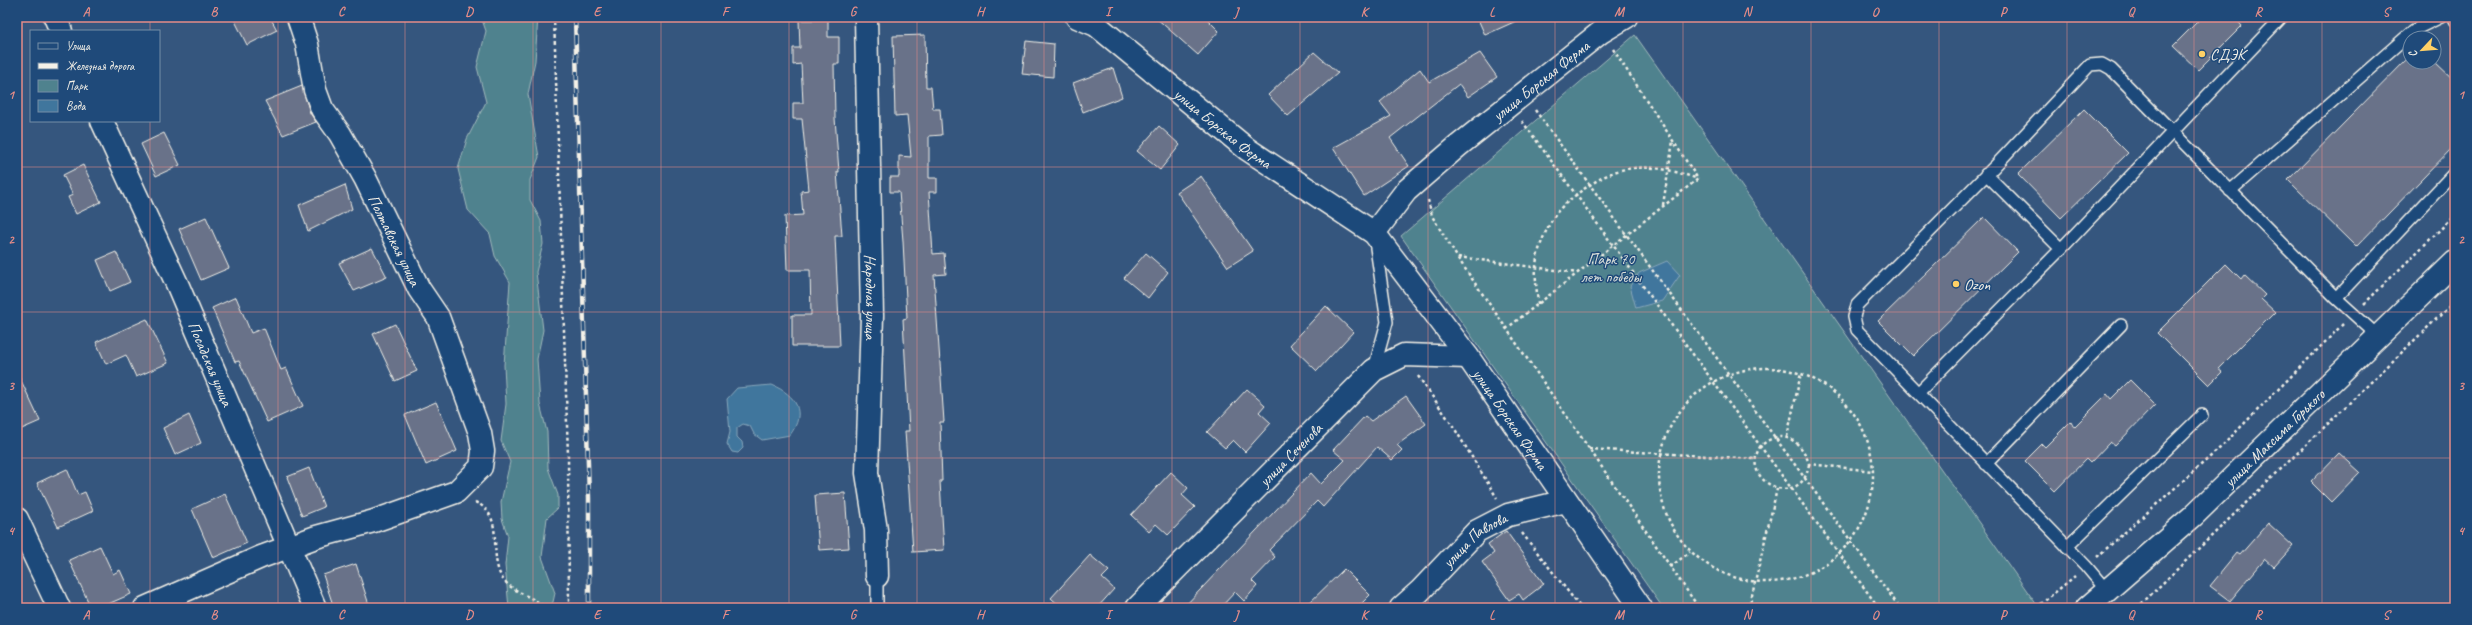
<svg xmlns="http://www.w3.org/2000/svg" width="2472" height="625" font-family="Caveat,sans-serif">
	<style>
		.green { fill: #4f828e; stroke: #a2babb }
		.water { fill: #40769d; stroke: #88a7bb }
		.building { fill: #697289; stroke: #f4f1e8 }
		.lines { fill: none; stroke-linecap: round; stroke-linejoin: round }
		.lane-casing { stroke: #f4f1e8; stroke-width: 14 }
		.street-casing { stroke: #f4f1e8; stroke-width: 25 }
		.secondary-casing { stroke: #f4f1e8; stroke-width: 25 }
		.path { stroke: #f4f1e8; stroke-width: 2.5; stroke-dasharray: 3 3; stroke-linecap: butt }
		.lane { stroke: #1f4a7a; stroke-width: 11 }
		.street { stroke: #1f4a7a; stroke-width: 22 }
		.secondary { stroke: #1f4a7a; stroke-width: 22 }
		.rail-casing { stroke: #f4f1e8; stroke-width: 4.5 }
		.rail { stroke: #1f4a7a; stroke-width: 3; stroke-dasharray: 9; stroke-linecap: butt }
		.grid { fill: none; stroke: #e58c88; stroke-width: 1; stroke-opacity: 0.55 }
		.poi-dot { fill: #ffd166; stroke: #1f4a7a; stroke-width: 1.5 }
		.labels { text-anchor: middle; stroke-width: 3; stroke-linejoin: round; paint-order: stroke }
		.poi-label { font-size: 16px; fill: #f4f1e8; stroke: #1f4a7a; text-anchor: start }
		.street-label { font-size: 16px; fill: #f4f1e8; stroke: #1f4a7a }
		.park-label { font-size: 16px; fill: #dbe0da; stroke: #1f4a7a }
		.neatline { fill: none; stroke: #e58c88; stroke-width: 1.5 }
		.grid-label { font-size: 13px; text-anchor: middle; font-weight: bold; fill: #e58c88 }
	</style>
	<rect width="100%" height="100%" fill="#35567e"/>
	<filter id="ink" filterUnits="userSpaceOnUse"><feTurbulence type="fractalNoise" baseFrequency=".025" numOctaves="2"/><feDisplacementMap in="SourceGraphic" scale="8" xChannelSelector="R" yChannelSelector="G"/><feConvolveMatrix kernelMatrix="1 2 1 2 8 2 1 2 1" color-interpolation-filters="sRGB"/></filter>
	<g filter="url(#ink)">
		<path class="green" d="M481,17H538L535,61L528,94L539,157L530,180V200L541,221L543,244L536,272L543,330L537,359L540,404L547,432L548,468L558,495V508L547,518L542,557L555,593L553,602L548,608H509L505,565L508,536L502,519L501,502L510,462L501,441L506,404L504,365L510,282L495,256L490,234L468,210L458,169L467,139L486,102L477,67L486,31Z
			M1635,35L2039,608H1663L1401,236Z"/>
		<path class="water" d="M1667,261L1680,275L1662,301L1636,308L1630,286L1639,273Z
			M772,385C796,395 807,412 790,435L762,440L754,434L750,426L743,424L737,428V437L742,442L743,448L738,453L732,452L727,444L730,432L727,399L737,388Z"/>
		<path class="building" d="M233,17H270L277,30L247,45Z
			M1155,17H1205L1219,31L1198,55Z
			M1477,17H1525L1485,35Z
			M2202,17H2234L2242,26L2198,70L2173,46Z
			M799,20H828V37H839V64H834L835,118L839,172H837L842,236H835L840,346H792V315H811L810,270H787L785,216L803,215L801,191L809,190L802,119H793V103H803L801,64L793,65V48H800Z
			M925,35L926,87H931L933,109H940L942,135L929,136V178H937V192H929L933,254L944,253L946,274L934,275L944,422H940L942,481H940L944,550L913,552L905,431H909L903,319L907,318L903,241L899,192H890V177H899V156L911,157L907,115L895,116L893,36Z
			M1026,41L1054,44L1053,77L1022,74Z
			M1314,52L1338,73L1288,116L1268,95Z
			M1480,53L1497,77L1468,97L1459,84L1390,138L1409,166L1364,196L1333,148L1391,116L1380,102L1420,69L1429,82Z
			M2410,56V62L2434,61L2455,81V145L2356,247L2288,180Z
			M1113,68L1122,97L1083,112L1073,83Z
			M302,86L310,113L316,122L283,135L265,101Z
			M2084,109L2128,153L2061,218L2018,174Z
			M1159,126L1180,145L1160,170L1137,151Z
			M164,133L180,165L156,176L141,144Z
			M83,165L101,202L76,214L68,197L73,195L63,175Z
			M1201,176L1253,251L1228,267L1177,192Z
			M345,185L352,209L308,231L299,205Z
			M206,217L229,268L201,280L179,229Z
			M1984,217L2018,252L1913,356L1878,321Z
			M372,248L387,277L354,291L339,263Z
			M116,252L130,282L110,291L97,260Z
			M1146,253L1168,272L1148,298L1124,278Z
			M2226,264L2241,279L2244,275L2265,295L2261,299L2275,312L2218,369L2222,372L2209,385L2157,333Z
			M236,297L251,333L264,328L281,370L286,368L303,406L267,422L239,361L235,362L212,308Z
			M1326,306L1353,332L1317,371L1290,345Z
			M147,319L168,363L136,377L126,355L106,364L96,342Z
			M395,324L417,371L395,381L373,334Z
			M17,372L40,421L17,431Z
			M2130,380L2155,405L2115,446L2110,442L2090,463L2086,459L2055,491L2025,461L2042,444L2045,447L2071,421L2074,427L2107,394L2111,399Z
			M1247,389L1265,405L1259,412L1271,423L1245,452L1233,440L1225,448L1207,432Z
			M1406,396L1426,424L1397,445L1402,450L1392,460L1377,447L1323,507L1317,501L1269,550L1275,557L1252,581L1257,586L1244,601L1235,592L1220,608H1183L1311,473L1321,484L1345,460L1333,450L1365,416L1371,421Z
			M436,402L457,451L426,465L405,415Z
			M189,415L201,443L175,455L163,428Z
			M2339,453L2360,472L2331,502L2311,482Z
			M309,468L324,507L302,516L287,477Z
			M67,469L78,495L85,492L93,511L58,527L37,483Z
			M1171,472L1188,488L1182,495L1195,507L1168,535L1156,524L1149,532L1131,515Z
			M845,493L849,548L819,550L815,495Z
			M225,494L247,543L213,558L192,509Z
			M2268,523L2293,546L2274,567L2265,559L2230,601L2210,586L2237,553L2240,555Z
			M1506,531L1544,584L1523,600L1519,594L1509,600L1482,562L1494,553L1488,544Z
			M100,546L113,574L120,570L131,594L99,608H91L69,560Z
			M1090,555L1109,571L1102,578L1114,589L1097,608H1062L1051,598Z
			M356,564L370,608H334L323,575Z
			M1344,569L1370,595L1357,608H1304Z"/>
		<g class="lines">
			<g class="lane-casing">
				<path id="lane" d="M1600,17L1601,32
					M2454,17L2455,20
					M1986,174L2061,249
					M2230,191L2414,30L2441,17
					M2336,298L2455,172
					M1374,369L1387,322L1375,241
					M1918,393L2061,249L2282,17
					M1986,464L2121,325
					M2067,547L2202,415
					M2107,591L2086,566L1857,330L1854,317L1857,305L1995,166L2090,65L2102,64L2111,69L2336,298L2379,337
					M877,608V576"/>
			</g>
			<g class="street-casing">
				<g id="street">
					<path d="M55,17L61,31"/>
					<path id="s1" d="M866,17L872,316L867,473L876,530L877,576"/>
					<path id="s2" d="M1077,17L1096,25L1247,149L1374,233L1468,357L1641,608"/>
					<path id="s3" d="M102,121L178,286L315,608"/>
					<path id="s4" d="M1374,233L1406,191L1422,177L1458,146L1601,32L1626,17"/>
					<path d="M17,519L59,608"/>
					<path d="M145,608L261,557L316,537L374,521L456,492L481,467L483,451L480,433L438,317L419,289L365,178L340,134L322,109L315,90L307,44L298,17"/>
					<path id="s5" d="M1137,608L1374,370L1404,355L1468,357"/>
					<path id="s6" d="M1401,608L1420,591L1477,531L1508,515L1566,501"/>
				</g>
			</g>
			<g class="secondary-casing">
				<g id="secondary">
					<path id="s7" d="M2087,608L2193,516L2455,262"/>
				</g>
			</g>
			<path class="path" d="M554,17L568,456L569,608
				M1613,49L1698,179
				M1535,110L1900,608
				M1522,121L1879,608
				M1428,200L1432,216L1457,257L1699,608
				M1663,205L1673,141
				M1458,257L1578,273
				M1538,304C1537,292 1535,279 1536,267C1537,248 1547,226 1558,211C1569,198 1604,173 1621,170C1649,164 1673,170 1698,179
				M2364,304L2455,215
				M1506,329L1698,179
				M1659 475a107 107 0 1 1 214 0a107 107 0 1 1-214 0Z
				M1418,376L1453,426L1497,498
				M1787,437L1801,373
				M1589,449L1755,459
				M1809,464C1803,511 1738,483 1760,447C1762,444 1766,442 1769,440C1788,430 1804,446 1809,464L1873,471
				M475,502C505,515 489,550 500,574C507,591 533,596 546,608
				M1522,533L1581,608
				M2097,557L2220,448L2343,324
				M1670,567L1690,552
				M1749,608L1777,489
				M2036,608L2075,576
				M2137,608L2455,301"/>
			<use href="#lane" class="lane"/>
			<use href="#street" class="street"/>
			<use href="#secondary" class="secondary"/>
			<g class="rail-casing">
				<path id="rail" d="M575,17L589,498V608"/>
			</g>
			<use href="#rail" class="rail"/>
		</g>
	</g>
	<path class="grid" d="M150,17V31M278,17V608M405,17V608M533,17V608M661,17V608M789,17V608M917,17V608M1044,17V608M1172,17V608M1300,17V608M1428,17V608M1555,17V608M1683,17V608M1811,17V608M1939,17V608M2067,17V608M2194,17V608M2322,17V608M150,121V608M17,167H2455M17,312H2455M17,458H2455"/>
	<g class="poi-dot">
		<circle cx="2202" cy="54" r="4"/>
		<circle cx="1956" cy="284" r="4"/>
	</g>
	<g class="labels">
		<g class="poi-label">
			<text x="2210" y="60">СДЭК</text>
			<text x="1964" y="290">Ozon</text>
		</g>
		<g class="street-label">
			<text dy="6" stroke="none"><textPath href="#s4" startOffset="227">улица Борская Ферма</textPath></text>
			<text dy="6" stroke="none"><textPath href="#s2" startOffset="184">улица Борская Ферма</textPath></text>
			<text transform="translate(395 240) rotate(64)" y="6">Полтавская улица</text>
			<text dy="6" stroke="none"><textPath href="#s1" startOffset="280">Народная улица</textPath></text>
			<text dy="6" stroke="none"><textPath href="#s3" startOffset="266">Посадская улица</textPath></text>
			<text dy="6" stroke="none"><textPath href="#s2" startOffset="599">улица Борская Ферма</textPath></text>
			<text dy="6" stroke="none"><textPath href="#s7" startOffset="253">улица Максима Горького</textPath></text>
			<text dy="6" stroke="none"><textPath href="#s5" startOffset="217">улица Сеченова</textPath></text>
			<text dy="6" stroke="none"><textPath href="#s6" startOffset="101">улица Павлова</textPath></text>
		</g>
		<g class="park-label">
			<text x="1611" y="264">Парк 70<tspan x="1611" dy="18">лет победы</tspan></text>
		</g>
	</g>
	<rect width="2472" height="625" fill="none" stroke="#1f4a7a" stroke-width="44"/>
	<rect x="30" y="30" width="130" height="92" fill="#1f4a7a" stroke="#748da6"/>
	<rect x="38" y="43" width="20" height="6" fill="#1f4a7a" stroke="#748da6"/>
	<text x="66" y="50" font-size="12" fill="#f4f1e8">Улица</text>
	<rect x="38" y="63" width="20" height="6" fill="#f4f1e8" stroke="#748da6"/>
	<text x="66" y="70" font-size="12" fill="#f4f1e8">Железная дорога</text>
	<rect x="38" y="80" width="20" height="12" fill="#4f828e" stroke="#748da6"/>
	<text x="66" y="90" font-size="12" fill="#f4f1e8">Парк</text>
	<rect x="38" y="100" width="20" height="12" fill="#40769d" stroke="#748da6"/>
	<text x="66" y="110" font-size="12" fill="#f4f1e8">Вода</text>
	<g transform="translate(2422 50) rotate(244)"><circle r="19" fill="#1f4a7a" stroke="#748da6"/>
	<path d="M0-3L7 15L0 10L-7 15Z" fill="#ffd166"/>
	<text y="-6" font-size="11" font-weight="bold" text-anchor="middle" fill="#f4f1e8">С</text>
	</g>
	<rect x="22" y="22" width="2428" height="581" class="neatline"/>
	<g class="grid-label">
		<text x="86" y="16">A</text>
		<text x="214" y="16">B</text>
		<text x="341" y="16">C</text>
		<text x="469" y="16">D</text>
		<text x="597" y="16">E</text>
		<text x="725" y="16">F</text>
		<text x="853" y="16">G</text>
		<text x="980" y="16">H</text>
		<text x="1108" y="16">I</text>
		<text x="1236" y="16">J</text>
		<text x="1364" y="16">K</text>
		<text x="1492" y="16">L</text>
		<text x="1619" y="16">M</text>
		<text x="1747" y="16">N</text>
		<text x="1875" y="16">O</text>
		<text x="2003" y="16">P</text>
		<text x="2131" y="16">Q</text>
		<text x="2258" y="16">R</text>
		<text x="2386" y="16">S</text>
		<text x="11" y="99">1</text>
		<text x="2461" y="99">1</text>
		<text x="11" y="244">2</text>
		<text x="2461" y="244">2</text>
		<text x="11" y="390">3</text>
		<text x="2461" y="390">3</text>
		<text x="11" y="535">4</text>
		<text x="2461" y="535">4</text>
		<text x="86" y="619">A</text>
		<text x="214" y="619">B</text>
		<text x="341" y="619">C</text>
		<text x="469" y="619">D</text>
		<text x="597" y="619">E</text>
		<text x="725" y="619">F</text>
		<text x="853" y="619">G</text>
		<text x="980" y="619">H</text>
		<text x="1108" y="619">I</text>
		<text x="1236" y="619">J</text>
		<text x="1364" y="619">K</text>
		<text x="1492" y="619">L</text>
		<text x="1619" y="619">M</text>
		<text x="1747" y="619">N</text>
		<text x="1875" y="619">O</text>
		<text x="2003" y="619">P</text>
		<text x="2131" y="619">Q</text>
		<text x="2258" y="619">R</text>
		<text x="2386" y="619">S</text>
	</g>
</svg>
